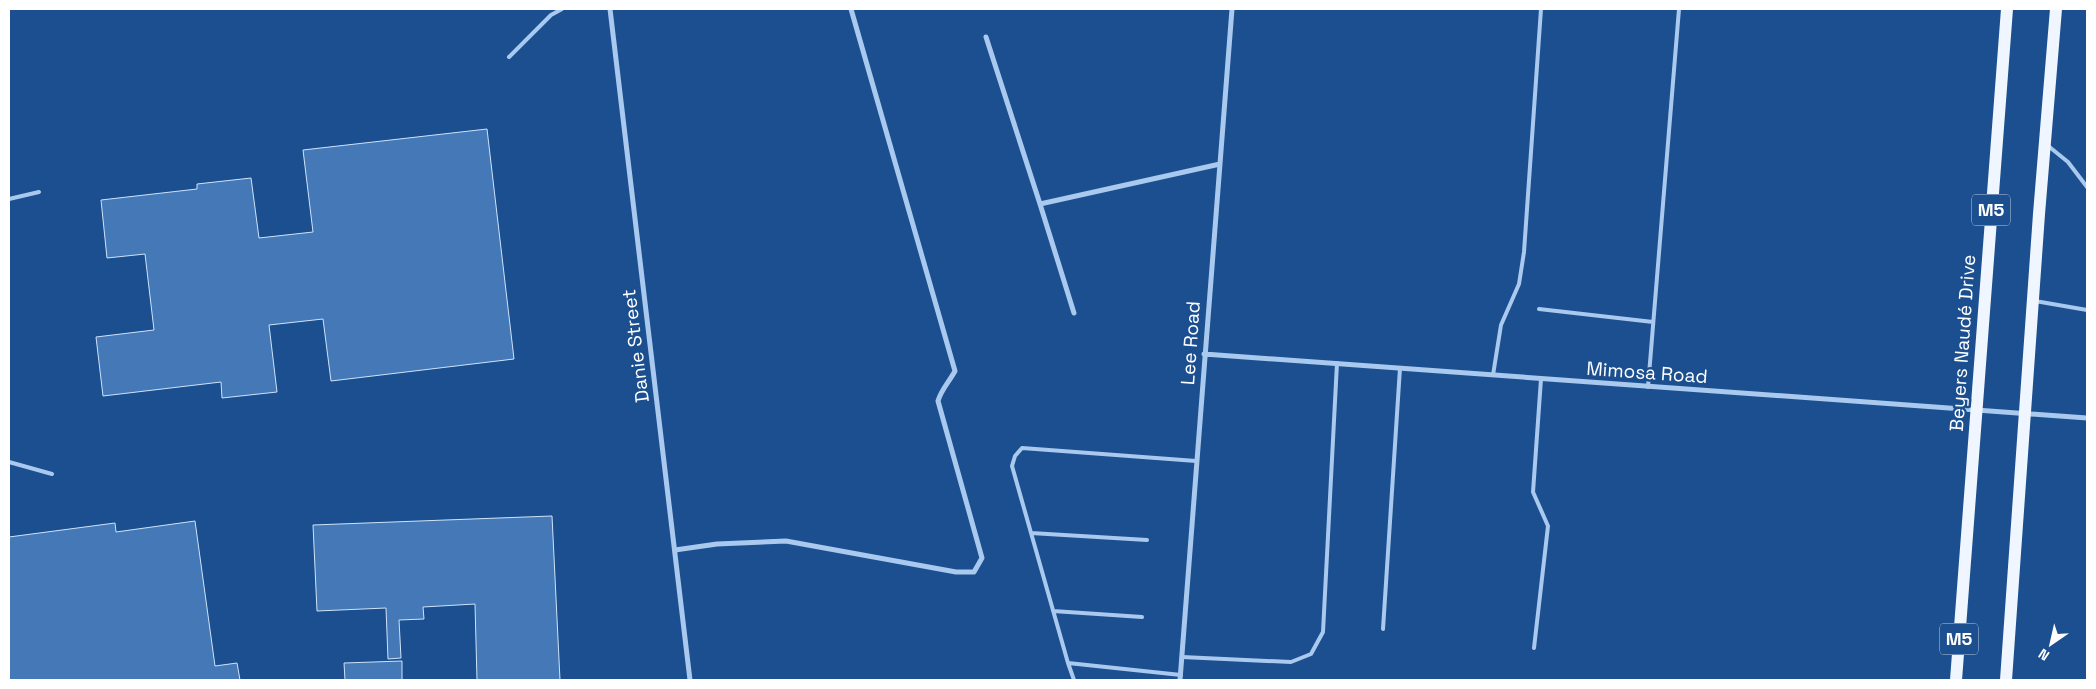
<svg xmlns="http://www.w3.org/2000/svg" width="2096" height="689" font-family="'Space Grotesk',sans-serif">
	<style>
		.building { fill: #4478b7; stroke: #cfe3fa }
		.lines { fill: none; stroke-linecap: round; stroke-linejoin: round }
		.service { stroke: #a9c9ee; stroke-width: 4 }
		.minor { stroke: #a9c9ee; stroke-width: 5 }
		.primary { stroke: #f0f6ff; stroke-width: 12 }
		.labels { text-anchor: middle; stroke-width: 5; stroke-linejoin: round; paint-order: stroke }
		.shield { fill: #1b4f8f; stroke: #bbcadd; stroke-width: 1 }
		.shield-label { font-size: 18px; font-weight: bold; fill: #fff }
		.street-label { font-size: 19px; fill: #fff; stroke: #1b4f8f }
	</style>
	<rect width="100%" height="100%" fill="#1b4f8f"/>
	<path class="building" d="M487,129L514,359L331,381L323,319L269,325L277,392L222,398L221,382L103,396L96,337L154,330L145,254L107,258L101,200L197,189V184L251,178L259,238L313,232L303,150Z
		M552,516L560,680H477L475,604L423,607L424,619L399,620L401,658L388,659L386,608L317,611L313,525Z
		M195,521L215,666L237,663L240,680H9V537L115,523L116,532Z
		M402,661V680H345L344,663Z"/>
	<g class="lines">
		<path class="service" d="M509,57L551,15L562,9
			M2047,145L2068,162L2087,187
			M9,199L39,192
			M2035,301L2087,310
			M1539,309L1653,322
			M1493,375L1501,325L1519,284L1524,252L1541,9
			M1648,387L1679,9
			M9,462L52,474
			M1031,533L1147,540
			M1053,611L1142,617
			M1383,629L1400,368
			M1534,648L1548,526L1533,492L1541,379
			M1182,657L1291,662L1311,654L1323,632L1337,363
			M1068,663L1074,680
			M1181,675L1068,663L1012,466L1015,456L1022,448L1196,461"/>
		<path class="minor" d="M610,9L690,680
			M986,37L1040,204L1220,164
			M1040,204L1074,313
			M1204,354L2087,418
			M675,550L717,544L786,541L956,572H974L982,558L938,401C941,390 949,382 955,371L851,9
			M1180,680L1232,9"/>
		<path class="primary" d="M1956,680L2007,9
			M2006,680L2039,214L2056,9"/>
	</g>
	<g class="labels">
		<g class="shield">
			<rect x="1972" y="194.5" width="38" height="31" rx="4"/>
			<rect x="1940" y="623.5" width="38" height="31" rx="4"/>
		</g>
		<g class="shield-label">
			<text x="1991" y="216">M5</text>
			<text x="1959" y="645">M5</text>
		</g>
		<g class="street-label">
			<text transform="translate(1190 343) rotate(-86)" y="7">Lee Road</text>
			<text transform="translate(1962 343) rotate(-86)" y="7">Beyers Naudé Drive</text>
			<text transform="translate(635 346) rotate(-97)" y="7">Danie Street</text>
			<text transform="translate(1647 372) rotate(4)" y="7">Mimosa Road</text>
		</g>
	</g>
	<rect width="2096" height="689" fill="none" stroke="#ffffff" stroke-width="20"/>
	<g transform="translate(2051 644) rotate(214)" stroke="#1b4f8f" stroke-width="4" paint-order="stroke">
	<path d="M0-4L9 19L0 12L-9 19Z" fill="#ffffff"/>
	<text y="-8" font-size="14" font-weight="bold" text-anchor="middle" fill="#ffffff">N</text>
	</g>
</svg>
